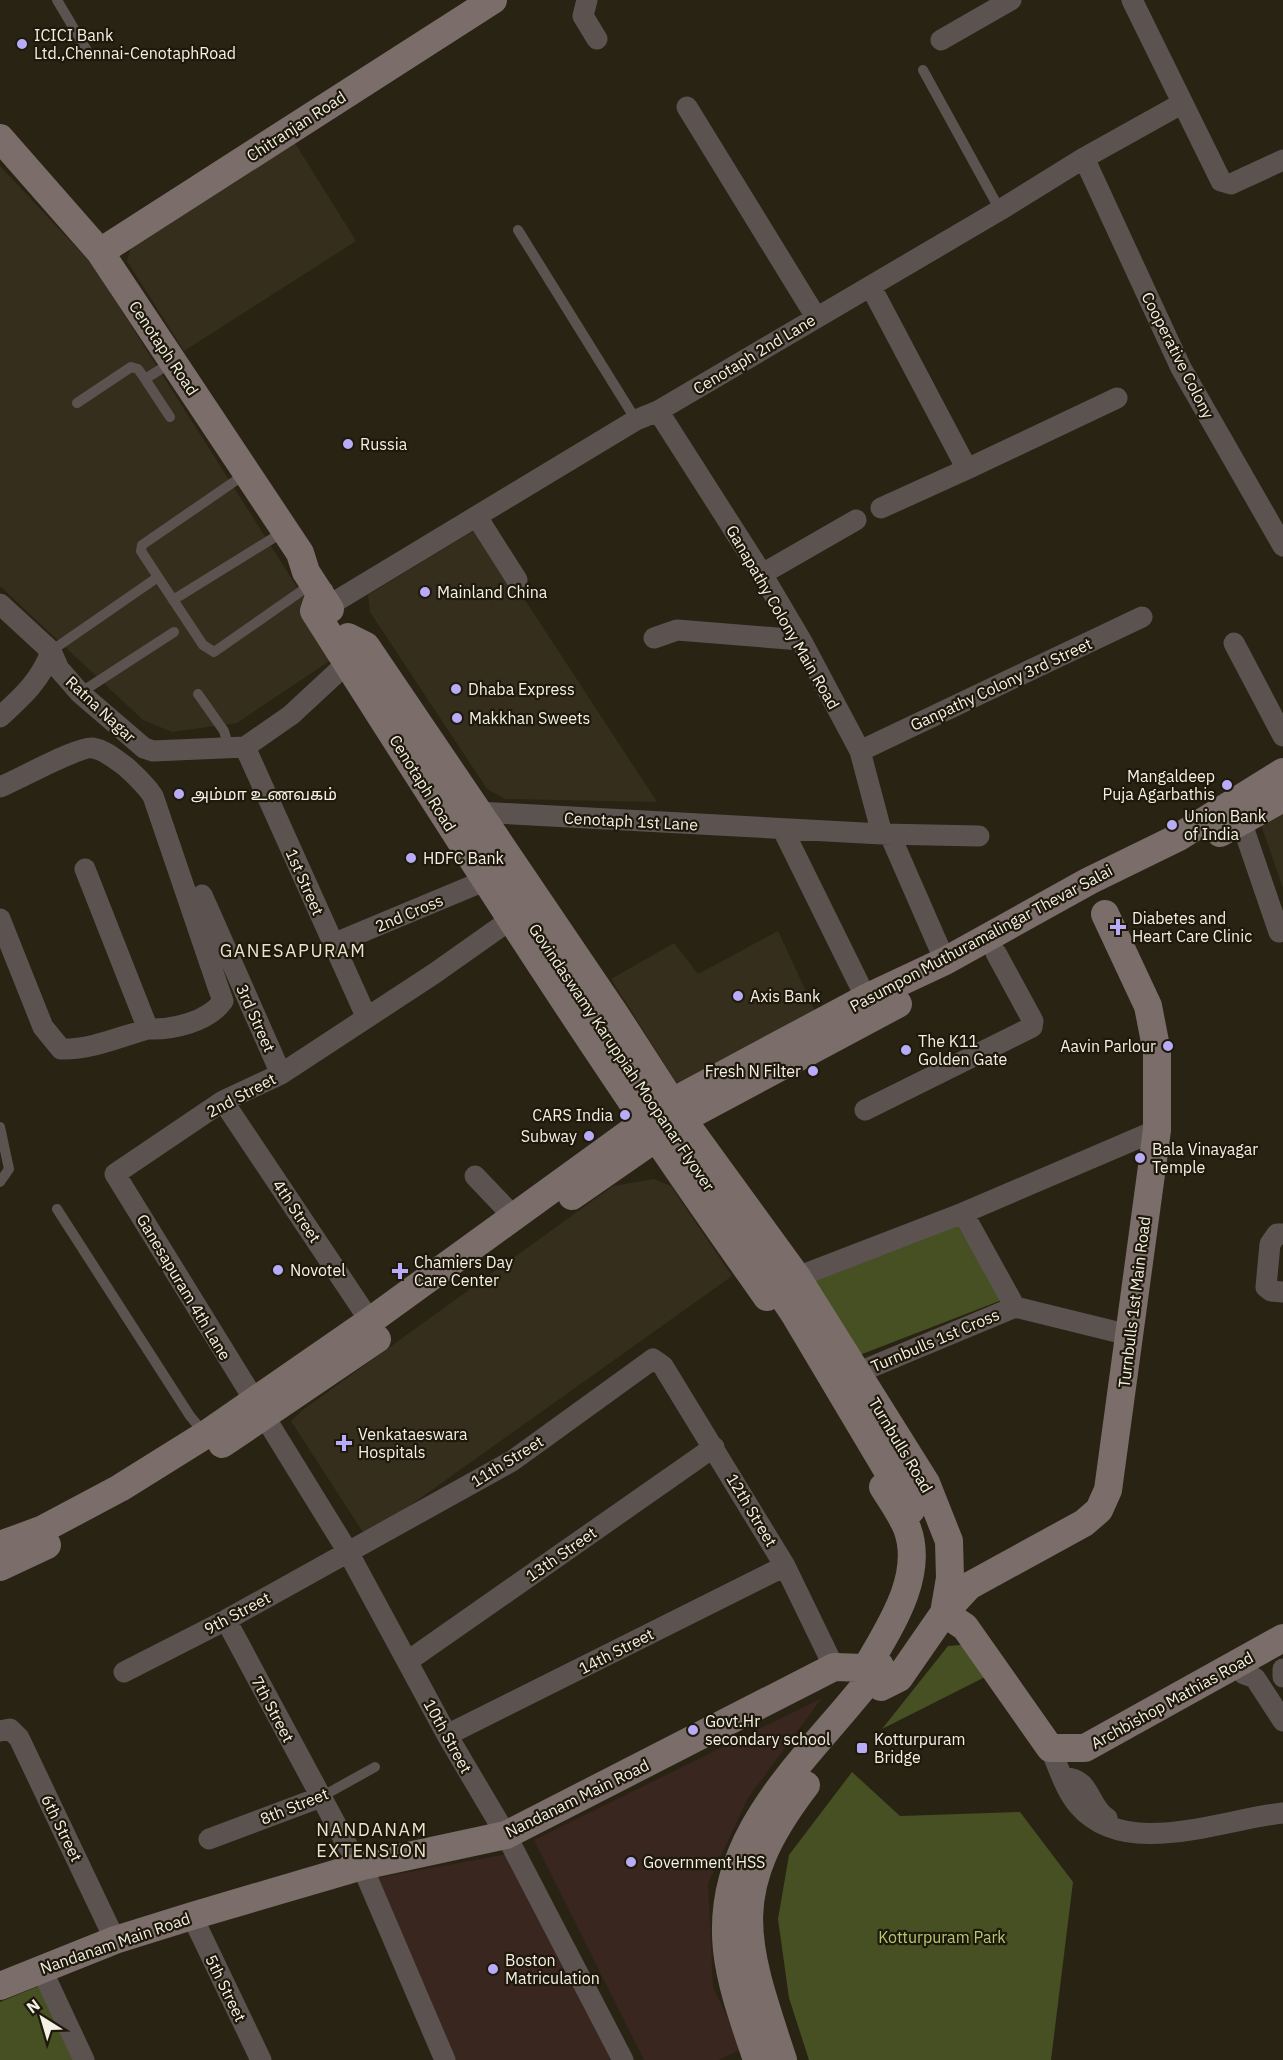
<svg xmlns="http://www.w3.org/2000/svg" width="1283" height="2060" font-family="'IBM Plex Sans','Noto Sans Tamil',sans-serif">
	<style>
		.commercial { fill: #352e1d }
		.education { fill: #38261f }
		.green { fill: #465023 }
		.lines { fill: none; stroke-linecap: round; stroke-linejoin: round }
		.lane { stroke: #5c5351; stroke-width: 10 }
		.street { stroke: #5c5351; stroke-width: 21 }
		.secondary { stroke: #7b6d6a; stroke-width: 28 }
		.secondary-bridge { stroke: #7b6d6a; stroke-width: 28 }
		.poi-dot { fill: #b8abf7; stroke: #1f190b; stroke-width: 2 }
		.labels { text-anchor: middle; stroke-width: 4.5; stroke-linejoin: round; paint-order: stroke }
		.poi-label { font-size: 16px; fill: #f4f0e6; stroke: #1f190b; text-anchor: start }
		.street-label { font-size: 16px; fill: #f4f0e6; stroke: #1f190b }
		.park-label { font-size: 16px; fill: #b5ca71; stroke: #1f190b }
		.neighbourhood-label { font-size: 18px; letter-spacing: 1.5px; fill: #ebe2cf; stroke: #1f190b }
	</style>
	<rect width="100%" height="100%" fill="#292314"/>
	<path class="commercial" d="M293,140L356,241L184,351L127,261L131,247Z
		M0,166L92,264L332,642L334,658L237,723L172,732L143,720L0,586Z
		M478,528L657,802L505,799L487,789L370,612L368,595Z
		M1283,812V888L1260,822Z
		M778,931L817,1015L687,1086L676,1082L611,979L674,943L698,974Z
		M654,1179L671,1186L732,1276L366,1537L291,1421L304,1409L613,1186Z"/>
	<path class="education" d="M822,1698L748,1798L708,1884L713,1987L742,2049L719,2060H644L534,1840Z
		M513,1853L616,2060H452L377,1878Z"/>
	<path class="green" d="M957,1224L1002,1300L857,1356L809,1283Z
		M972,1644L991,1674L882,1729L948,1646Z
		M852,1772L900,1816L1020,1812L1073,1882L1051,2060H809L789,1998L778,1919L789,1855Z
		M41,1985L73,2060H0V2002Z"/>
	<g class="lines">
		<path class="lane" d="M57,0L89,54
			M923,70L1000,210
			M518,230L636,420
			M161,369L145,379L170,417
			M77,403L131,367L138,369L145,379
			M158,577L203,645L214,652L313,583
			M173,600L275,537
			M51,651L158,577L141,551L142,545L238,479
			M80,693L174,632
			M198,694L224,731L229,749
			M0,1127L9,1169L0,1182
			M57,1209L190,1416L205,1434
			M321,1797L375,1767"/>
		<path class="street" d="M587,0L583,16L597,39
			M1132,0L1221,181L1231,184L1283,160
			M941,40L1011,0
			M687,107L816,317
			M1084,158L1181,368L1283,546
			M871,287L967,469L1117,398
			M658,411L762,574L801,640L860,751L882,834
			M881,508L967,469
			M477,517L517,580
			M762,574L856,520
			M0,604L51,651L59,669L80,693L144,748L153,751L245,747L291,715L346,664
			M328,606L636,420L658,411L1000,210L1084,158L1181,104
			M654,638L677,630L801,640
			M1234,643L1283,736
			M0,717C22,697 42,679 51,651
			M245,747L366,1016
			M860,751L1142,617
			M0,787C20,779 78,746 93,748C105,750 115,759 125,766C136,776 145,784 153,796L218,987L223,1001C208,1022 172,1030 148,1029L85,869
			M478,812L882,834L979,836
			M1241,821L1279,932
			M783,830L866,998
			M890,835L945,961
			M202,895L281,1074
			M0,919L43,1027L61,1049C91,1050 119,1037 148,1029
			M510,920L435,973L281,1074L223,1101L115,1174L348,1552L447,1735L506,1835L623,2060
			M333,944L484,881
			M223,1101L370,1321
			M865,1110L1032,1027L1033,1021L996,953
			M475,1176L513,1216
			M1283,1234H1277L1270,1244L1266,1287L1271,1291L1283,1292
			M797,1277L963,1213L1157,1130
			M1015,1307L1129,1335
			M857,1373L1015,1307L963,1213
			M226,1620L347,1845L362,1866L445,2060
			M408,1661L714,1447
			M1236,1665L1244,1674L1255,1678L1283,1721
			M1283,1669V1677
			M124,1672L226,1620L512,1461L653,1359L663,1366L785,1566L834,1667
			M0,1731L10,1729L19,1738L115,1940
			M447,1735L785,1566
			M1050,1748C1058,1766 1066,1792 1079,1806C1126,1860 1223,1819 1283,1813
			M1064,1778C1091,1777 1088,1807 1107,1818
			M209,1839L321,1797
			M192,1916L261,2060
			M41,1968L84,2060"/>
		<path class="secondary" d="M0,138L100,252L300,553L306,572L330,609
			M100,252L493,0
			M320,593L314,611C461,843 608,1074 767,1297
			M348,637L366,646L615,1014L688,1127L797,1277L926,1483L949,1541L950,1578L944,1613L899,1678L881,1687
			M1220,833L1283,798
			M1105,914L1148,1006L1157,1052V1130L1108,1490L1099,1510L1084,1523L969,1586L944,1613L965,1627L1050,1748H1085L1283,1638
			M572,1196L683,1119L898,1004
			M222,1444L377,1339
			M0,1545L41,1530L120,1488L205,1435L370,1321L672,1102L866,998L945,961L1089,881L1177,838L1283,772
			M0,1567L47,1545
			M869,1681L866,1668C889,1628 925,1576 907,1528C901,1514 891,1500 883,1487
			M0,1986L115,1940L192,1916L362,1866L506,1835L834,1667L866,1668
			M757,2060C745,2024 731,1987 727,1950C714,1829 815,1754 880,1666
			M783,2060C744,1942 724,1892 806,1785"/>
		<path class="secondary-bridge" d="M397,712L537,931L795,1315L911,1510"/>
	</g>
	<g class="poi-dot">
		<circle cx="22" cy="44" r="6"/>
		<circle cx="348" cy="444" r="6"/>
		<circle cx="425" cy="592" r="6"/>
		<circle cx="456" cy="689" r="6"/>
		<circle cx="457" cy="718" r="6"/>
		<circle cx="1227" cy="785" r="6"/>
		<circle cx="179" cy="794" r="6"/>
		<circle cx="1172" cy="825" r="6"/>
		<circle cx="411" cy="858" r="6"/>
		<path d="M1115 918h6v6h6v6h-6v6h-6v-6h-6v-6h6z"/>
		<circle cx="738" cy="996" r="6"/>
		<circle cx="1168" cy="1046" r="6"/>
		<circle cx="906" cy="1050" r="6"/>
		<circle cx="813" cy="1071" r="6"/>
		<circle cx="625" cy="1115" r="6"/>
		<circle cx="589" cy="1136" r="6"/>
		<circle cx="1140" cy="1158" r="6"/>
		<circle cx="278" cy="1270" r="6"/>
		<path d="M397 1262h6v6h6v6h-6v6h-6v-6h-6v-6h6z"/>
		<path d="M341 1434h6v6h6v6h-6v6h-6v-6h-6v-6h6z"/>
		<circle cx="693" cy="1730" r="6"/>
		<rect x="856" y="1742" width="12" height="12" rx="3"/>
		<circle cx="631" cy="1862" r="6"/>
		<circle cx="493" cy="1969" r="6"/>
	</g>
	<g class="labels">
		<g class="poi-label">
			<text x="34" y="41">ICICI Bank<tspan x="34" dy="18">Ltd.,Chennai-CenotaphRoad</tspan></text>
			<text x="360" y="450">Russia</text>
			<text x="437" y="598">Mainland China</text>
			<text x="468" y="695">Dhaba Express</text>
			<text x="469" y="724">Makkhan Sweets</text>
			<text x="1215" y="782" text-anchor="end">Mangaldeep<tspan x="1215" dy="18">Puja Agarbathis</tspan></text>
			<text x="191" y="800">அம்மா உணவகம்</text>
			<text x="1184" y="822">Union Bank<tspan x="1184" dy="18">of India</tspan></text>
			<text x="423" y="864">HDFC Bank</text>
			<text x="1132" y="924">Diabetes and<tspan x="1132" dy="18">Heart Care Clinic</tspan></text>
			<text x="750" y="1002">Axis Bank</text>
			<text x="918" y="1047">The K11<tspan x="918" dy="18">Golden Gate</tspan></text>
			<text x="1156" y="1052" text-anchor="end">Aavin Parlour</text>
			<text x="801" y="1077" text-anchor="end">Fresh N Filter</text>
			<text x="613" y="1121" text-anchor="end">CARS India</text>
			<text x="577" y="1142" text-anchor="end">Subway</text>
			<text x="1152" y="1155">Bala Vinayagar<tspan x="1152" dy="18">Temple</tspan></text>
			<text x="414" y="1268">Chamiers Day<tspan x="414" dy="18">Care Center</tspan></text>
			<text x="290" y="1276">Novotel</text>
			<text x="358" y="1440">Venkataeswara<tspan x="358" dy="18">Hospitals</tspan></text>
			<text x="705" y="1727">Govt.Hr<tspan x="705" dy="18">secondary school</tspan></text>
			<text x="874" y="1745">Kotturpuram<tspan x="874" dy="18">Bridge</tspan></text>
			<text x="643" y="1868">Government HSS</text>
			<text x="505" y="1966">Boston<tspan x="505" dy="18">Matriculation</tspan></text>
		</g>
		<g class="street-label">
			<text transform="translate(296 126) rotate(-33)" y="6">Chitranjan Road</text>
			<text transform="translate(164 348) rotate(56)" y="6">Cenotaph Road</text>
			<text transform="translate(754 354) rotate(-31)" y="6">Cenotaph 2nd Lane</text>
			<text transform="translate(1178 355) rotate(63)" y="6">Cooperative Colony</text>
			<text transform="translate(783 617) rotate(60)" y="6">Ganapathy Colony Main Road</text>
			<text transform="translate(1001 684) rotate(-25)" y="6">Ganpathy Colony 3rd Street</text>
			<text transform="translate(101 709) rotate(43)" y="6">Ratna Nagar</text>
			<text transform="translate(423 783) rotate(58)" y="6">Cenotaph Road</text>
			<text transform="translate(631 821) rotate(3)" y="6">Cenotaph 1st Lane</text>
			<text transform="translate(305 882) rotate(66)" y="6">1st Street</text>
			<text transform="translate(409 913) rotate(-23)" y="6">2nd Cross</text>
			<text transform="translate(981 938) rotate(-28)" y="6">Pasumpon Muthuramalingar Thevar Salai</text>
			<text transform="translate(256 1018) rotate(66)" y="6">3rd Street</text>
			<text transform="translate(622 1057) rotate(56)" y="6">Govindaswamy Karuppiah Moopanar Flyover</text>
			<text transform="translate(241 1095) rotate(-28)" y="6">2nd Street</text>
			<text transform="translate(297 1211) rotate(56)" y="6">4th Street</text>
			<text transform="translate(184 1287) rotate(59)" y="6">Ganesapuram 4th Lane</text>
			<text transform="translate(1134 1302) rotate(-83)" y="6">Turnbulls 1st Main Road</text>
			<text transform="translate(935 1340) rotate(-23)" y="6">Turnbulls 1st Cross</text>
			<text transform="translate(901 1445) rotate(59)" y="6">Turnbulls Road</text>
			<text transform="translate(507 1461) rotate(-32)" y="6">11th Street</text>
			<text transform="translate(752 1510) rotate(59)" y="6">12th Street</text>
			<text transform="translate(561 1554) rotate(-35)" y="6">13th Street</text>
			<text transform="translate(237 1613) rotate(-28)" y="6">9th Street</text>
			<text transform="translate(616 1651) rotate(-27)" y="6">14th Street</text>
			<text transform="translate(1172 1700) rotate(-29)" y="6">Archbishop Mathias Road</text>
			<text transform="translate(273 1709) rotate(62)" y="6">7th Street</text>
			<text transform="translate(448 1736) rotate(61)" y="6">10th Street</text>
			<text transform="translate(577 1798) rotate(-26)" y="6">Nandanam Main Road</text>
			<text transform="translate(294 1806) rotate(-22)" y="6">8th Street</text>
			<text transform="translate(62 1828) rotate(64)" y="6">6th Street</text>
			<text transform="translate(115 1943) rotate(-19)" y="6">Nandanam Main Road</text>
			<text transform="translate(226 1988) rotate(64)" y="6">5th Street</text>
		</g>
		<g class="park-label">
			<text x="942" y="1943">Kotturpuram Park</text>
		</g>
		<g class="neighbourhood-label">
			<text x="293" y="957">GANESAPURAM</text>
			<text x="372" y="1836">NANDANAM<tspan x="372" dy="21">EXTENSION</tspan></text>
		</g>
	</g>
	<g transform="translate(42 2018) rotate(323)" stroke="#1f190b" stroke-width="4.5" paint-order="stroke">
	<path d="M0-4.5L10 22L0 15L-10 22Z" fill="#f4f0e6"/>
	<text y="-9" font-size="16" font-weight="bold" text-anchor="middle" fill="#f4f0e6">N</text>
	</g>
</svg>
